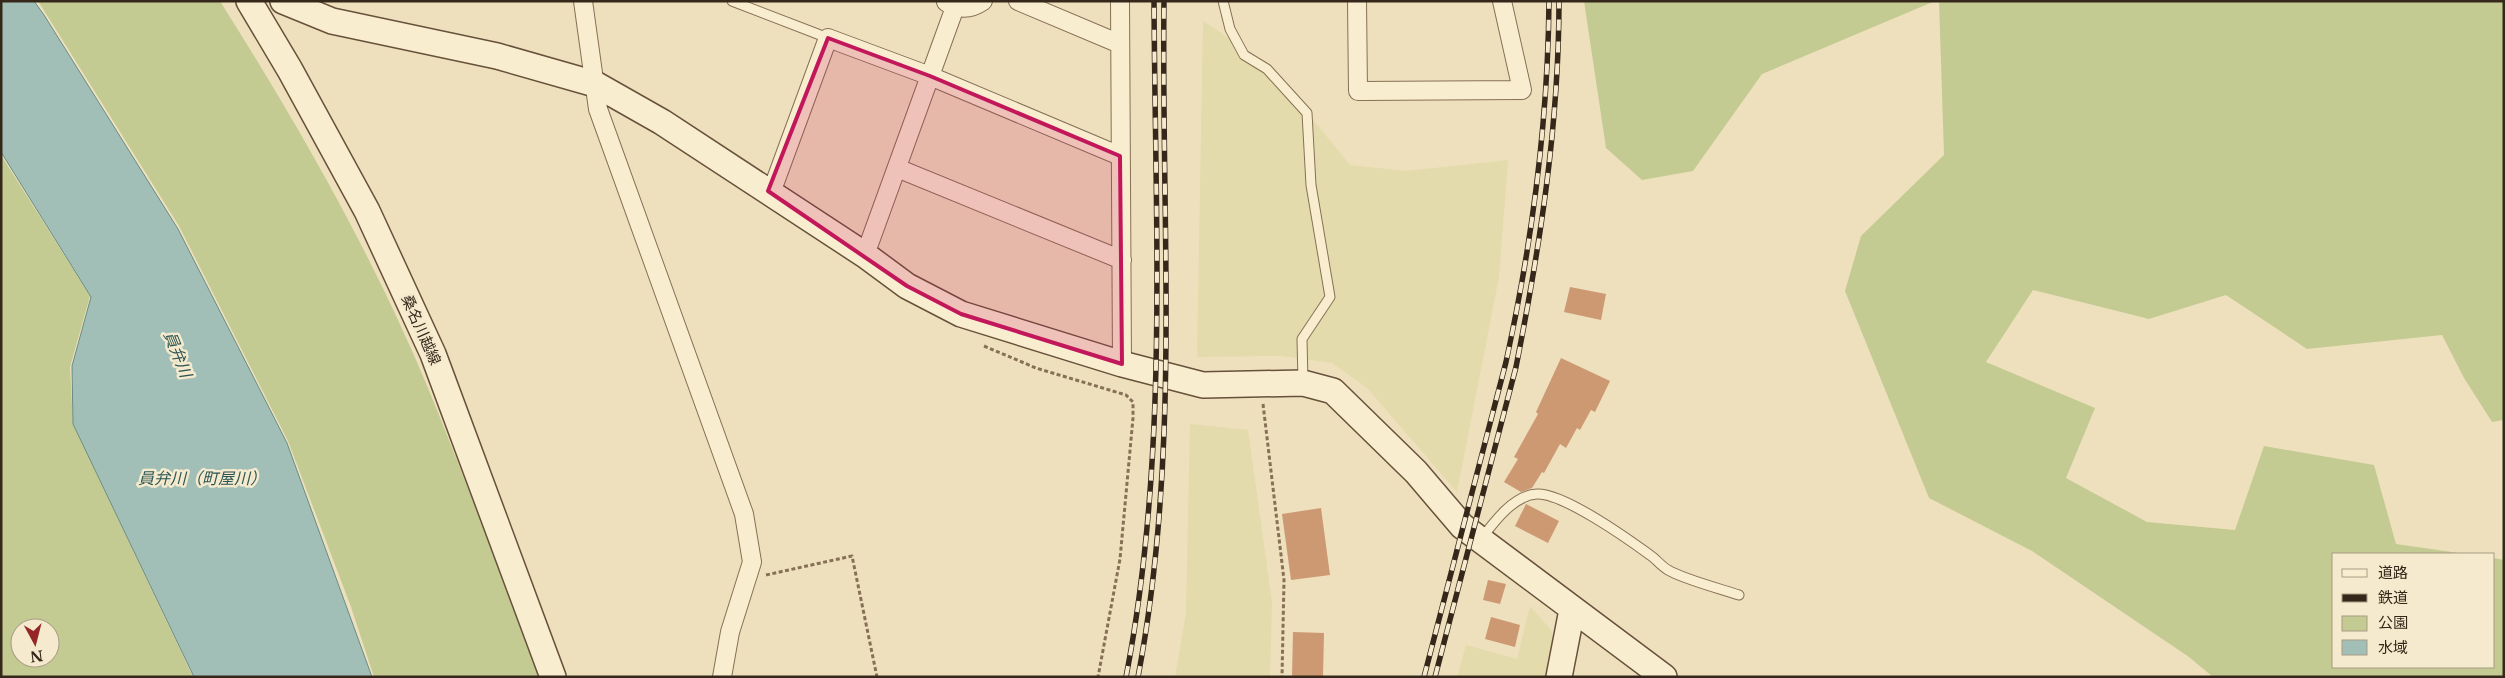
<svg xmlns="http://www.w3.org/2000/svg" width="2505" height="678" font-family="'Libre Baskerville','Noto Sans JP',serif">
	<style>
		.farmland { fill: #e3dbab }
		.green { fill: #c4cb92; fill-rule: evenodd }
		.water { fill: #a1bfb7; stroke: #698c84 }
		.building { fill: #cc9973 }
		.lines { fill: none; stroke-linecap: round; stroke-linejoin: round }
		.lane-casing { stroke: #867056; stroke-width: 11 }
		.street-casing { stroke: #867056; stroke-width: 20 }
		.secondary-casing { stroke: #67513a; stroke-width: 28 }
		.path { stroke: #867056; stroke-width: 3; stroke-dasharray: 4 2.5; stroke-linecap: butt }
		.lane { stroke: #f9edd0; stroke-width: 9 }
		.street { stroke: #f9edd0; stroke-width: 18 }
		.secondary { stroke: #f9edd0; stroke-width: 25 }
		.rail-casing { stroke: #35281b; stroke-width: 5.5 }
		.rail { stroke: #f5eacd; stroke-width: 4; stroke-dasharray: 11; stroke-linecap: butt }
		.marked { fill: #c2185b; fill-opacity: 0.2; stroke: #c2185b; stroke-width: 4; stroke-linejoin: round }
		.labels { text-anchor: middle; stroke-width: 5; stroke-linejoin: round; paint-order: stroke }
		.street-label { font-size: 15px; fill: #35281b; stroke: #f5eacd }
		.water-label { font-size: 16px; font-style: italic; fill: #2a5553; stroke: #f5eacd }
	</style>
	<rect width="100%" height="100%" fill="#eee0bd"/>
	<path class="farmland" d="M1203,21L1267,63L1350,165L1406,171L1508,160L1499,277L1457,492L1367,388L1332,363L1281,356L1197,357Z
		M1190,424L1248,430L1272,602L1270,677H1175L1186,613Z
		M1530,606L1551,630L1554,645L1549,677H1457L1466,645L1517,659Z"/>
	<path class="green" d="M38,1H220C298,125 372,253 428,388C467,483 503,580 540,677H374L351,607L288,441L179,226Z
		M1584,1H1935L1762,74L1693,171L1642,180L1606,148Z
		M1939,1H2504V420L2492,422L2464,378L2442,335L2307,349L2226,295L2149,319L2033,290L1986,362L2095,408L2066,478L2147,522L2235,530L2264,446L2374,465L2396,544L2466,554H2334V667H2494V558L2504,560V677H2213L2189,657L2032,551L1929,498L1845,291L1861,236L1944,155Z
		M1,155L90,296L70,367L73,424L193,677H1ZM20,628H50V658H20Z"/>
	<path class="water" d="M1,1H34L44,15L178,229L287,443L372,677H194L73,424L72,366L91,297L1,152Z"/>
	<path class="building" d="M1570,287L1606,294L1601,320L1564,312Z
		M1561,358L1610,381L1595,412L1591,410L1580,430L1577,428L1566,448L1560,444L1544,473L1542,472L1532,488L1521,492L1504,482L1518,459L1514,457L1538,414L1536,412Z
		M1526,504L1559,521L1548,543L1515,526Z
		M1321,508L1330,575L1291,580L1282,514Z
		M1488,580L1506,584L1500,604L1483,600Z
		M1491,617L1520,625L1515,647L1485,639Z
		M1293,632L1324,633L1323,677H1292Z"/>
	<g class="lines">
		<g class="lane-casing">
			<path id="lane" d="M732,1L828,38
				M1223,1L1230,29L1244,55L1267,69L1307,113L1311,185L1330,297L1302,339L1303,381
				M1482,538C1494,522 1514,495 1537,494C1563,493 1628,539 1650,555C1656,559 1661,566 1668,570C1683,579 1721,589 1739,595"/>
		</g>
		<g class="street-casing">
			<path id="street" d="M583,1L598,109L744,514L752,562L730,632L722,677
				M1018,1L1120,44
				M1120,1L1122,364
				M1357,1L1358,91L1522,90L1502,1
				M946,2C959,10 970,10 983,1
				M897,168L1122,260
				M768,191L775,182L828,38L930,76L1120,156
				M865,255L955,7"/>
		</g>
		<g class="secondary-casing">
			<path id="secondary" d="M249,1L290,70L367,211L433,354L553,677
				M283,1L332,21L497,56L595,84L662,122L865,255L907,286L961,314L1122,364L1203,385L1303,383L1333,391L1416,472L1462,526L1664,677
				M1559,677L1572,610"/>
		</g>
		<path class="path" d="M984,346L1036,368L1126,395L1133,402V418L1120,559L1098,677
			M1263,404L1284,580L1282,677
			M766,575L852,556L877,677"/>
		<use href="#lane" class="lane"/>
		<use href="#street" class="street"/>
		<use href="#secondary" class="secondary"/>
		<g class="rail-casing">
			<path id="rail" d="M1126,677C1169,456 1155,225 1154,1
				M1138,677C1181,451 1161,229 1164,1
				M1424,677L1506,362C1532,243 1548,123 1549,1
				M1435,677L1516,367C1540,246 1559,125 1559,1"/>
		</g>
		<use href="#rail" class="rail"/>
	</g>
	<path class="marked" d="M828,38L930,76L1120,156L1122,364L961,314L907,286L768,191Z"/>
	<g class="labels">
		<g class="street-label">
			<text transform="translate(421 330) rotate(66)" y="5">桑名川越線</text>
		</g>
		<g class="water-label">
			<text transform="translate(178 354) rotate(68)" y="6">員弁川</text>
			<text x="202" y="484">員弁川（町屋川）</text>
		</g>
	</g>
	<rect width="2505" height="678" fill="none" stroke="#35281b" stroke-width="5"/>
	<rect x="2332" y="553" width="162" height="115" fill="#f5eacd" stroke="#a89c86"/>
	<rect x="2342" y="569" width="25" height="8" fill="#f9edd0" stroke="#a89c86"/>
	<text x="2378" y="578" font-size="15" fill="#35281b">道路</text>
	<rect x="2342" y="594" width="25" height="8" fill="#35281b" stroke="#a89c86"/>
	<text x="2378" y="603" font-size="15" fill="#35281b">鉄道</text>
	<rect x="2342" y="616" width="25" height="15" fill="#c4cb92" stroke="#a89c86"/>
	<text x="2378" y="628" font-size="15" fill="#35281b">公園</text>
	<rect x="2342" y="640" width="25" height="15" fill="#a1bfb7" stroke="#a89c86"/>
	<text x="2378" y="653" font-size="15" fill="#35281b">水域</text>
	<g transform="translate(35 643) rotate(173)"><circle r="24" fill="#f5eacd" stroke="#a89c86"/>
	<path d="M0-4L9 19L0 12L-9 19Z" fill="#952726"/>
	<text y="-8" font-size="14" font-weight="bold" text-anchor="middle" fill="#35281b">N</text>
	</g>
</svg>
